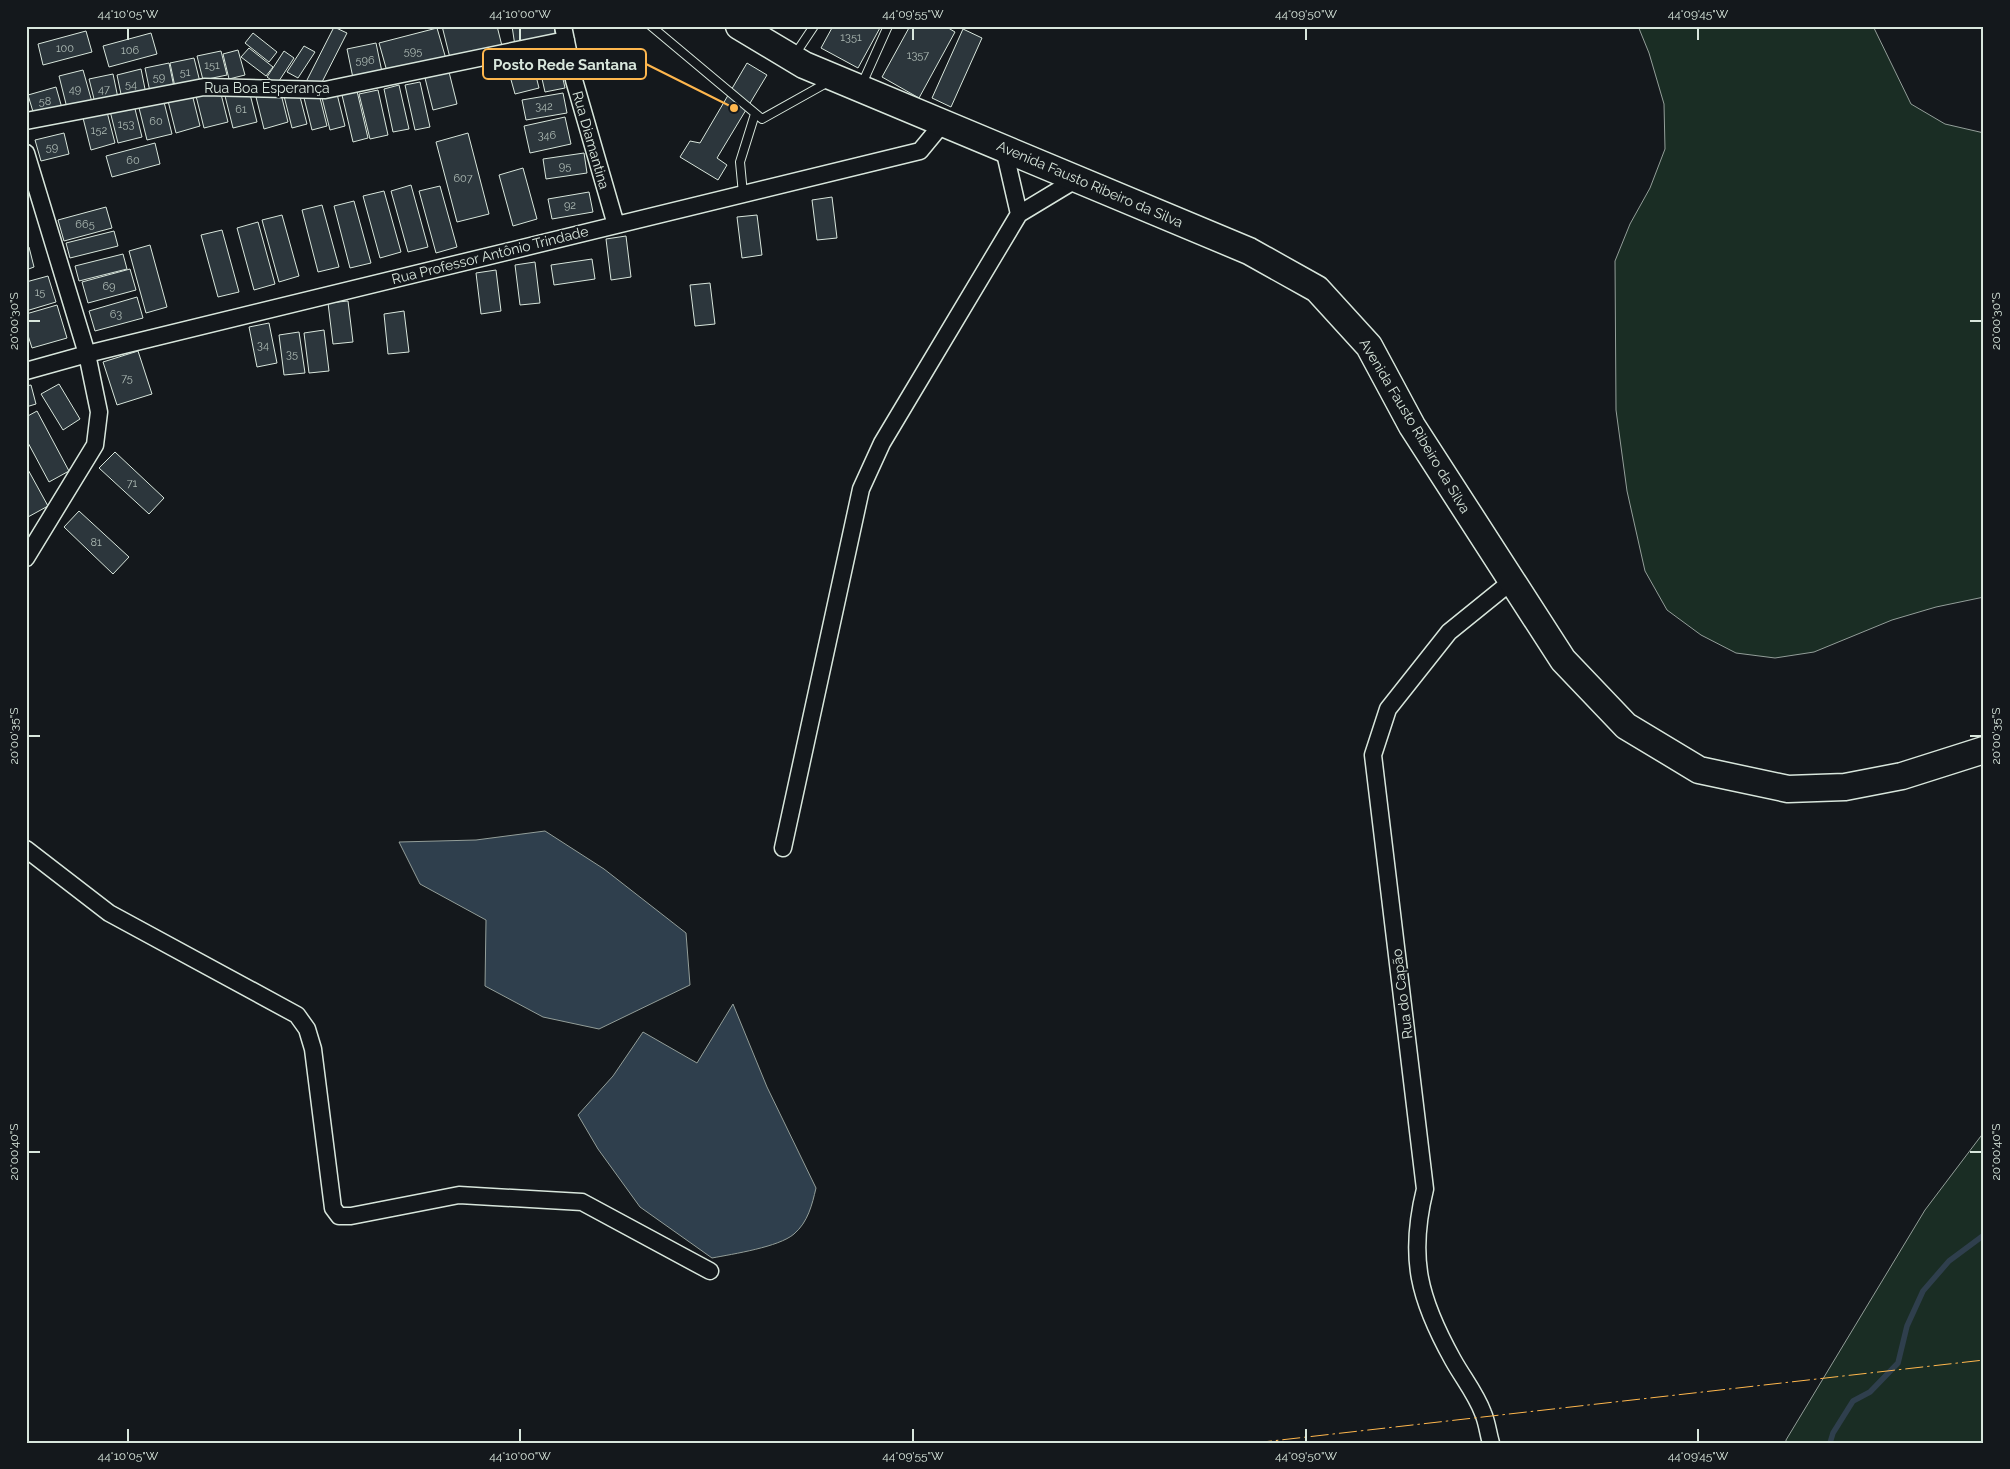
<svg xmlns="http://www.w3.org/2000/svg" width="2010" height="1469" font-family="Raleway,sans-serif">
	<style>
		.green { fill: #1a2d24; stroke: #939e99 }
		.water { fill: #2f3f4d; stroke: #939e99 }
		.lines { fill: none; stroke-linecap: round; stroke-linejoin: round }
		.stream { stroke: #2f3f4d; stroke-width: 5.5 }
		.building { fill: #2c363c; stroke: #d8e6dc }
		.service-casing { stroke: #d8e6dc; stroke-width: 10 }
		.minor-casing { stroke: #d8e6dc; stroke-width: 19 }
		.primary-casing { stroke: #d8e6dc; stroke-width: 29 }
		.service { stroke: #14181c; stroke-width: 8 }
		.minor { stroke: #14181c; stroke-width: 16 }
		.primary { stroke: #14181c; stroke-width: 26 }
		.power { stroke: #ffb74d; stroke-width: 1; stroke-dasharray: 18 4 2.5 4; stroke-linecap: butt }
		.ticks { fill: none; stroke: #d8e6dc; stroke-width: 2 }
		.labels { text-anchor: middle; stroke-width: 4; stroke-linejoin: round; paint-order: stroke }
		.number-label { font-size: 11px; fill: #adbab4 }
		.street-label { font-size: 14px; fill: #d8e6dc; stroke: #14181c }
		.leader { fill: none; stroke: #ffb74d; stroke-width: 2 }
		.callout-dot { fill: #ffb74d; stroke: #14181c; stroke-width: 2 }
		.callout { fill: #14181c; stroke: #ffb74d; stroke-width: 2 }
		.callout-label { font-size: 15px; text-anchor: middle; font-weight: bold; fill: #d8e6dc }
		.neatline { fill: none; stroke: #d8e6dc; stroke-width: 2 }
		.ticks-label { font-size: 12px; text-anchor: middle; fill: #d8e6dc }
	</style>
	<rect width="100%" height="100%" fill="#14181c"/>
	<path class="green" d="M1638,26H1873L1911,104L1945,124L1984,133V597L1936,607L1892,620L1814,652L1775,658L1736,653L1701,635L1667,610L1645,571L1627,491L1616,410L1615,261L1630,224L1650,188L1665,149L1664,104L1649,53Z
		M1984,1132V1443H1786V1440L1925,1210Z"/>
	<path class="water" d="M545,831L604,869L686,933L690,985L599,1029L543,1017L485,986L486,920L420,884L399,842L476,840Z
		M733,1004L767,1087L816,1188C812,1205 808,1222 794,1234C779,1247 733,1254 712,1258L640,1207L598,1149L578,1115L613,1076L643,1032L697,1063Z"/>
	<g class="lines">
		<path class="stream" d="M1830,1443L1833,1433L1853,1401L1870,1392L1898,1363L1907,1326L1923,1291L1949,1261L1984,1235"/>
	</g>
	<path class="building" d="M442,26H497L502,46L450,58Z
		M512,26H554L556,39L515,46Z
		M833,26H881L858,68L821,48Z
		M910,26H945L955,32L919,98L882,77Z
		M334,27L347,33L319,88L306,82Z
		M437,28L446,59L388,75L379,43Z
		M963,29L982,38L951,107L932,98Z
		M86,31L92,52L43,65L38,44Z
		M151,33L157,54L109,67L103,46Z
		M253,33L277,52L269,62L245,43Z
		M376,43L382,72L353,78L347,49Z
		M304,46L315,52L298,78L287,72Z
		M249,48L273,67L266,76L241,57Z
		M556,48L565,88L545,92L536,52Z
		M238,50L245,75L229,79L223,54Z
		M221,51L227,75L203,80L197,56Z
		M284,51L294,58L277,84L267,77Z
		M531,56L539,88L515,94L506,62Z
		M194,58L200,82L175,87L170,63Z
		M169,63L174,87L150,92L145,68Z
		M747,63L767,75L717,158L727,165L718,180L680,157L690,141L700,143Z
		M141,69L146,94L122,99L117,75Z
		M83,70L92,102L67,108L59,76Z
		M449,72L457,104L433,110L425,78Z
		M113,74L118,98L95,103L89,79Z
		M420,82L430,127L415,130L405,85Z
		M399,85L409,129L393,132L384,89Z
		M56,87L62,108L34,115L28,95Z
		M220,90L228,122L204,128L196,96Z
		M249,90L257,122L233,128L225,96Z
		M280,90L288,122L264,129L256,97Z
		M378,90L388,135L370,139L359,94Z
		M357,91L368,138L353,142L342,95Z
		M299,93L307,124L292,128L284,96Z
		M563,93L567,113L526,120L522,100Z
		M192,94L200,126L176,133L168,101Z
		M319,94L327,126L312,130L304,98Z
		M337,94L345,126L330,130L322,98Z
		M164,102L172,134L147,140L139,108Z
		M134,105L142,137L118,143L110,111Z
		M107,112L115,143L91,150L83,118Z
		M565,117L571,144L530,153L524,126Z
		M64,133L69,154L41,161L35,140Z
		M468,133L489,214L457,222L436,142Z
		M155,143L160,164L112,177L106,156Z
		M584,153L587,173L546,179L543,159Z
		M523,168L537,219L513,226L499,175Z
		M411,185L428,247L408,252L391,191Z
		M440,186L457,247L436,253L419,191Z
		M384,191L401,252L380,258L363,196Z
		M589,192L593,212L552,219L548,199Z
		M832,197L837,238L817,240L812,200Z
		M354,201L371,263L350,268L334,206Z
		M322,205L339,267L318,272L302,210Z
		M106,207L112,228L64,241L58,220Z
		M282,215L299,276L279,282L262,220Z
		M757,215L762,255L742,258L737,217Z
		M258,222L275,284L254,290L237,228Z
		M222,230L239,292L218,297L201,235Z
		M114,231L118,246L70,258L66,243Z
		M626,236L631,277L611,280L606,239Z
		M150,245L167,307L146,313L129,251Z
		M26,247H29L34,267L26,270Z
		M123,254L127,269L79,281L75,266Z
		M592,259L595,279L554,285L551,265Z
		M535,262L540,303L520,305L515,265Z
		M130,269L136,290L88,303L82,282Z
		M496,270L501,311L481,314L476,273Z
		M48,276L56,302L26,311V282Z
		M710,283L715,324L695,326L690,285Z
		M137,297L143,318L95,331L89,311Z
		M348,301L353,342L333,344L328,303Z
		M57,305L67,338L32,348L26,329V314Z
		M404,311L409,352L388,354L384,314Z
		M269,323L277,363L257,367L249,327Z
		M324,330L329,371L309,373L304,333Z
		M299,332L305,373L284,375L279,335Z
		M138,351L152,394L117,405L103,362Z
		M59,384L80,419L63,430L41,394Z
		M31,385L36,404L26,407V386Z
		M37,411L69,471L49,482L26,439V417Z
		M115,452L164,498L149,514L99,468Z
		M26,466L48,506L28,517L26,514Z
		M79,511L129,557L113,574L64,527Z"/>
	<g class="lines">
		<g class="service-casing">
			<path id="service" d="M651,26L762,119L830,81
				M794,56L814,26
				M862,84L888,26
				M743,194L740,162L755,114"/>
		</g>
		<g class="minor-casing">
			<path id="minor" d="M563,26L574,80L616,225
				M26,121L204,87L325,90L566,40
				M1004,149L1019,214
				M26,153L87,354L99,412L95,445L26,558
				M26,371L87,354L920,151L943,123
				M783,848L861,489L882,443L1019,214L1077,179
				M26,849L109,913L297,1015L307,1029L313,1049L333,1208L339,1216H351L459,1195L582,1202L710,1271
				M1491,1443C1488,1433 1487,1422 1483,1413C1476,1394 1463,1378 1453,1360C1419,1299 1408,1258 1425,1189L1373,755L1388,709L1449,632L1512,581"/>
		</g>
		<g class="primary-casing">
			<path id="primary" d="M739,26L804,65L1249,251L1317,289L1369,346L1412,426L1563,660L1626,726L1699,770L1788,789L1845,787L1902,776L1984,750"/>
		</g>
		<use href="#service" class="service"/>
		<use href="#minor" class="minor"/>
		<use href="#primary" class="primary"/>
		<path class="power" d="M1254,1443L1984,1360"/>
	</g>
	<path class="ticks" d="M128,28V40M520,28V40M913,28V40M1306,28V40M1698,28V40M28,321H40M1970,321H1982M28,736H40M1970,736H1982M28,1152H40M1970,1152H1982M128,1429V1442M520,1429V1442M913,1429V1442M1306,1429V1442M1698,1429V1442"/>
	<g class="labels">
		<g class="number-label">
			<text x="851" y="41">1351</text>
			<text x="65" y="52">100</text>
			<text x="130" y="54">106</text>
			<text x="413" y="55">595</text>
			<text x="918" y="59">1357</text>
			<text x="365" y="64">596</text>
			<text x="212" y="69">151</text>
			<text x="185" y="76">51</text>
			<text x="159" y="81">59</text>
			<text x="131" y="88">54</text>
			<text x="75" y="93">49</text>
			<text x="104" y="93">47</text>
			<text x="45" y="105">58</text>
			<text x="544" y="110">342</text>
			<text x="241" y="113">61</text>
			<text x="156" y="125">60</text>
			<text x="126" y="128">153</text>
			<text x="99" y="134">152</text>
			<text x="547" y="139">346</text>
			<text x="52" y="151">59</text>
			<text x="133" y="164">60</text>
			<text x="565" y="170">95</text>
			<text x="463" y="182">607</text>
			<text x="570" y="209">92</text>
			<text x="85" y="228">665</text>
			<text x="109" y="290">69</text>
			<text x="40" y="296">15</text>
			<text x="116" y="318">63</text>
			<text x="263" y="349">34</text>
			<text x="292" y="358">35</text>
			<text x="127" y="382">75</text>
			<text x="132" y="487">71</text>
			<text x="96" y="546">81</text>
		</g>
		<g class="street-label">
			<text x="267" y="93">Rua Boa Esperança</text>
			<text transform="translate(591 140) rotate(74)" y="5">Rua Diamantina</text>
			<text transform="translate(1090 184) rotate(23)" y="5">Avenida Fausto Ribeiro da Silva</text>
			<text transform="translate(490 255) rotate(-14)" y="5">Rua Professor Antônio Trindade</text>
			<text transform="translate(1415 426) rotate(59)" y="5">Avenida Fausto Ribeiro da Silva</text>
			<text transform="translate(1402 994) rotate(-97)" y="5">Rua do Capão</text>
		</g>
	</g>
	<path class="leader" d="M734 108L646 64"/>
	<circle class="callout-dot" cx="734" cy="108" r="5"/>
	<rect class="callout" x="483" y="49" width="163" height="30" rx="5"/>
	<g class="callout-label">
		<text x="565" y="70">Posto Rede Santana</text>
	</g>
	<rect width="2010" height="1469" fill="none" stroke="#14181c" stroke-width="55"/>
	<rect x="28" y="28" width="1954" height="1414" class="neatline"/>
	<g class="ticks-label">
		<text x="128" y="18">44°10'05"W</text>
		<text x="520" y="18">44°10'00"W</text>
		<text x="913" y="18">44°09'55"W</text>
		<text x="1306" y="18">44°09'50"W</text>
		<text x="1698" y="18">44°09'45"W</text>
		<text transform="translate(14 321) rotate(-90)" y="4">20°00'30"S</text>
		<text transform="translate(1996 321) rotate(-90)" y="4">20°00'30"S</text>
		<text transform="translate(14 736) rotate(-90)" y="4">20°00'35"S</text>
		<text transform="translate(1996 736) rotate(-90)" y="4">20°00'35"S</text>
		<text transform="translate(14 1152) rotate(-90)" y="4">20°00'40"S</text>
		<text transform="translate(1996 1152) rotate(-90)" y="4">20°00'40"S</text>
		<text x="128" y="1460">44°10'05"W</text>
		<text x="520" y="1460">44°10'00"W</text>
		<text x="913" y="1460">44°09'55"W</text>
		<text x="1306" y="1460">44°09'50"W</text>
		<text x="1698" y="1460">44°09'45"W</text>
	</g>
</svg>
